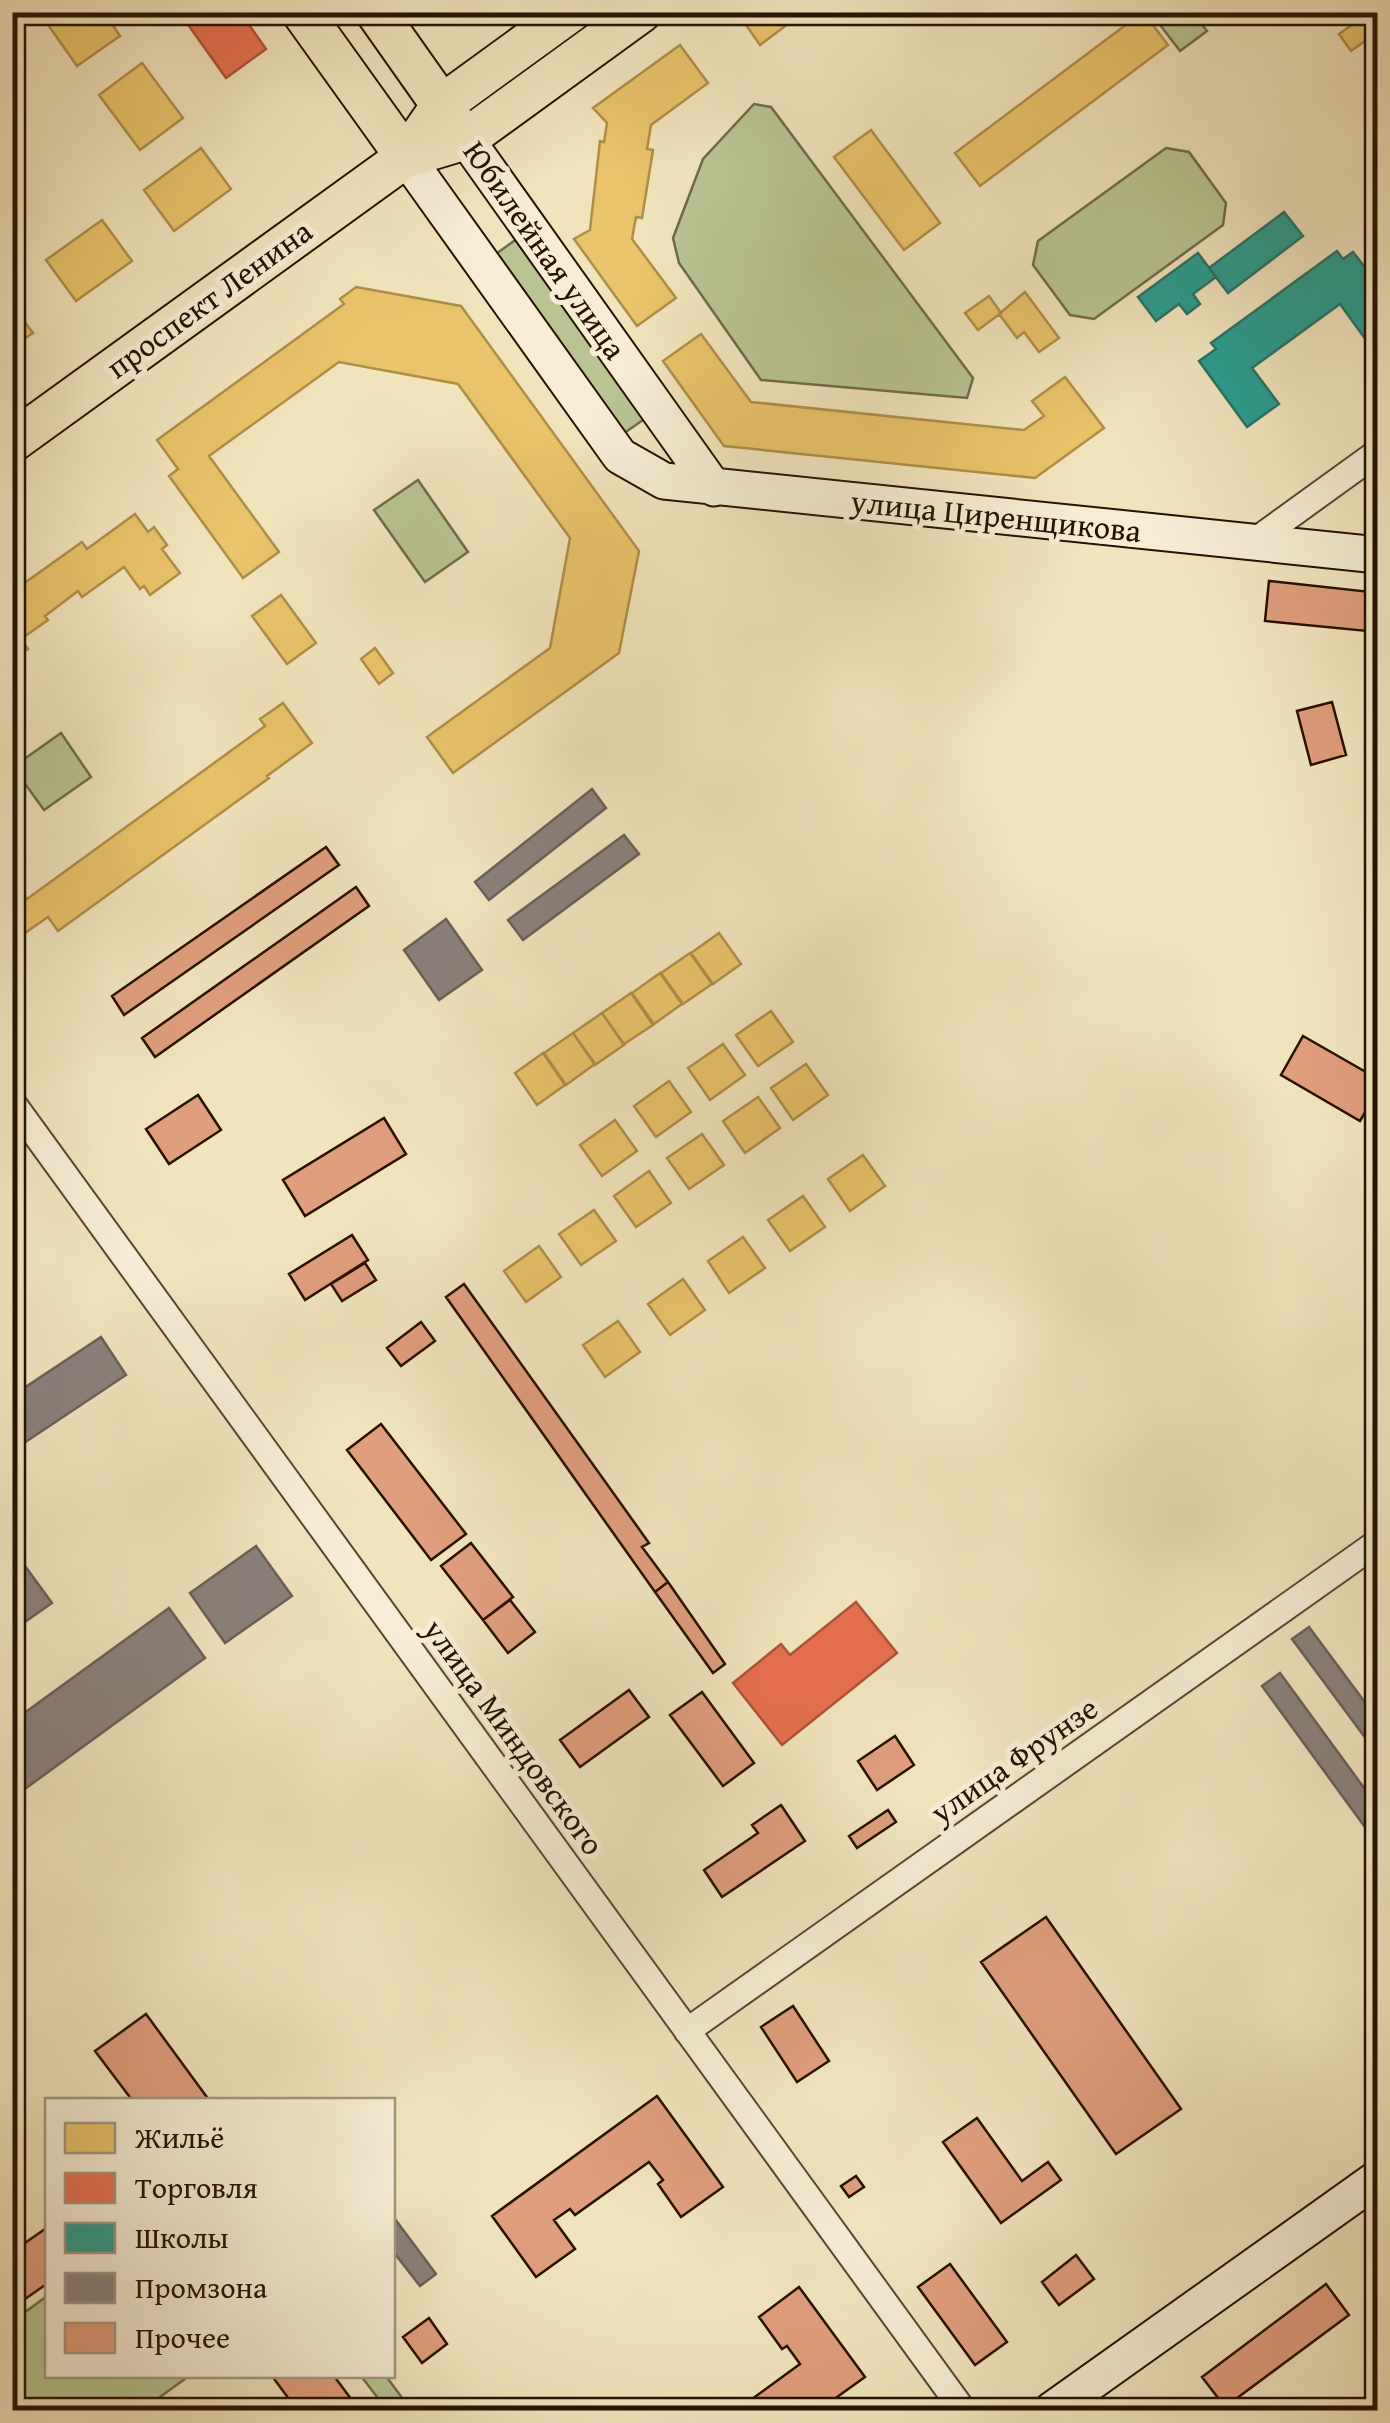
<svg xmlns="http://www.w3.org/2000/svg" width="1390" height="2423" font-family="'Gentium Book Plus',serif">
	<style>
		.green { fill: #b9c492; stroke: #706a4a; stroke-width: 2.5 }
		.homes { fill: #e9c46a; stroke: #af8e4a; stroke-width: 2.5 }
		.shops { fill: #e76f51; stroke: #ad5339; stroke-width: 2.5 }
		.schools { fill: #2a9d8f; stroke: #297364; stroke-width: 2.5 }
		.industry { fill: #8a817c; stroke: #6c5f57; stroke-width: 2.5 }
		.building { fill: #df9e7c; stroke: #271101; stroke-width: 2.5 }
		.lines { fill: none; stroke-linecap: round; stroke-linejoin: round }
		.street-casing { stroke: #5a4630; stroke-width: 29 }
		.secondary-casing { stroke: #271101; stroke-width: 39 }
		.primary-casing { stroke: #271101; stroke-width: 44 }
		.street { stroke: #f6edd4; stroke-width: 25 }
		.secondary { stroke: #f6edd4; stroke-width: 35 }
		.primary { stroke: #f1e4bd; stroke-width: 40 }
		.labels { text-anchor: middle; stroke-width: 10; stroke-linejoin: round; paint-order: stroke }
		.street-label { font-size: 32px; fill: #271101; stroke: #f6edd4 }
	</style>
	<rect width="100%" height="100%" fill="#f1e4bd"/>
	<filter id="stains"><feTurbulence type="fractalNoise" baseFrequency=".002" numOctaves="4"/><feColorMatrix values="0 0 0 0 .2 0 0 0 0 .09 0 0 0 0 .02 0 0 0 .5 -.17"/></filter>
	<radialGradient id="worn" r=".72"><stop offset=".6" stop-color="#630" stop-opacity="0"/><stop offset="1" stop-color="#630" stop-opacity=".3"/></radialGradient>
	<path class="green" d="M1151,13H1193L1207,31L1180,51Z
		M754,104L771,107L973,378L967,398L761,380L679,263L673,238L703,159Z
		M1166,148L1189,152L1226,203L1223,225L1094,319L1070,315L1033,265L1038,241Z
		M518,238L646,418L617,438L489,259Z
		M418,480L468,552L425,582L374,510Z
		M61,733L91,777L44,810L13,767Z
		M47,2296L48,2376H189L142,2410H13V2321Z
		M361,2376H386L411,2410H387Z"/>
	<path class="homes" d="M39,12H104L120,36L77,66Z
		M737,12H804L760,45Z
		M1143,12L1168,45L980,186L955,153Z
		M1360,19L1372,36L1351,51L1339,34Z
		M680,45L708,83L651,125L647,149L653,150L642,218L636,217L632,239L676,298L637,326L574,239L590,230L600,141L604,142L607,123L593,108Z
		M142,63L183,118L140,150L99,95Z
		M871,130L940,223L904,250L834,157Z
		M201,148L231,189L174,231L144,190Z
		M102,220L132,261L76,301L46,260Z
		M356,287L461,306L639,551L619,653L453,773L427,737L550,648L570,538L458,384L339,362L209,456L279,552L243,578L169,476L178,469L157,440L344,304L340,299Z
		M1025,292L1059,338L1039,352L1024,332L1017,338L999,314Z
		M989,296L1001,313L978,330L965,313Z
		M12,305L33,333L12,347Z
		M701,334L751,402L1024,430L1044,416L1032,401L1065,377L1104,428L1035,478L724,446L663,361Z
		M135,514L148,532L154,527L167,545L162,549L180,573L150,595L144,586L140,589L124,567L82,597L78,591L45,616L48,620L21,639L28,649L12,660V592L82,542L87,549Z
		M281,595L316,643L287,664L252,616Z
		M375,648L393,673L379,684L361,659Z
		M283,703L312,743L267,776L269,778L58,931L48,917L12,942V879L27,899L265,726L260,719Z
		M719,933L741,964L713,984L691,953Z
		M690,953L712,984L683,1004L661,973Z
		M660,973L682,1004L654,1024L632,993Z
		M631,993L653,1025L624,1044L602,1013Z
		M771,1011L793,1042L758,1066L736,1035Z
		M602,1013L624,1045L595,1065L573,1033Z
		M573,1033L595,1064L566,1085L544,1053Z
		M723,1044L745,1075L710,1100L688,1068Z
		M543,1053L565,1085L537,1105L515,1073Z
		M806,1064L828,1095L793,1120L771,1088Z
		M669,1081L691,1112L656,1137L634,1106Z
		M758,1097L780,1128L745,1153L723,1121Z
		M615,1120L637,1151L602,1176L580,1145Z
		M702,1134L724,1165L689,1189L667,1158Z
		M863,1155L885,1186L850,1211L828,1179Z
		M649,1171L671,1203L636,1227L614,1196Z
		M803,1196L825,1227L790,1251L768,1220Z
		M594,1210L616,1241L581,1265L559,1234Z
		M743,1237L765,1268L729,1293L708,1261Z
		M539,1246L561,1277L526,1302L504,1271Z
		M683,1279L705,1310L670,1335L648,1304Z
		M618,1321L640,1352L605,1377L583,1345Z"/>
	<path class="shops" d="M179,12H240L266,49L226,78Z
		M856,1602L897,1653L782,1745L733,1683L781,1644L790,1655Z"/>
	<path class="schools" d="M1284,212L1303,236L1228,293L1209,268Z
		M1337,251L1343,259L1353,252L1378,284V332L1366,340L1340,304L1252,368L1279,404L1247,427L1199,361L1216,349L1211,343Z
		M1198,253L1216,277L1193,294L1200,304L1187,314L1179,304L1156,321L1138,297Z"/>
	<path class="industry" d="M592,789L606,808L489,900L475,882Z
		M624,835L639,854L523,940L508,920Z
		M446,919L482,970L439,1000L404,950Z
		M101,1337L126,1375L12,1451V1396Z
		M256,1546L292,1596L225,1643L190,1593Z
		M17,1555L52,1603L12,1631V1559Z
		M169,1608L205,1658L22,1791L12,1779V1722Z
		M1309,1627L1378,1720V1755L1292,1639Z
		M1280,1673L1378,1807V1845L1262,1686Z
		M392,2215L436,2274L420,2286L392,2250Z"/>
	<path class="building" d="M1269,581L1371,592L1367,631L1265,621Z
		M1332,702L1346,755L1311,765L1297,711Z
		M326,847L339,865L124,1015L112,996Z
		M356,887L369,906L155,1057L142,1038Z
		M1303,1036L1378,1079V1090L1360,1121L1281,1075Z
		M198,1095L221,1130L169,1164L146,1129Z
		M384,1118L406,1154L305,1216L283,1180Z
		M352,1235L368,1260L305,1300L289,1274Z
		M365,1263L376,1280L342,1301L331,1284Z
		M464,1284L649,1543L642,1547L668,1582L655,1592L446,1297Z
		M421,1322L435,1341L401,1366L387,1348Z
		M381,1424L466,1534L431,1560L347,1450Z
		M471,1543L513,1597L483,1620L441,1566Z
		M668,1582L725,1664L713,1673L655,1592Z
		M510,1600L535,1632L508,1653L483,1620Z
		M629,1690L649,1717L580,1767L560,1740Z
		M702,1692L754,1763L723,1786L670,1715Z
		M895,1736L914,1765L877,1790L858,1761Z
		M781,1805L805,1841L722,1897L704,1870L758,1833L752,1825Z
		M888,1810L896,1822L857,1848L849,1836Z
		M1046,1917L1181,2109L1116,2154L981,1962Z
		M793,2006L829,2061L797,2082L761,2027Z
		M146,2014L209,2100H132L95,2051Z
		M657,2096L723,2187L681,2217L658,2184L663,2180L649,2162L575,2215L570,2209L554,2220L575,2249L536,2277L492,2216Z
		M977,2118L1022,2181L1048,2162L1061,2180L1001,2223L943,2142Z
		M856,2176L864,2187L849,2197L841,2186Z
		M48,2227V2283L12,2308V2252Z
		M1076,2255L1094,2279L1059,2305L1042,2282Z
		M950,2264L1007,2342L975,2365L918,2287Z
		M1326,2284L1349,2315L1225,2407L1202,2377Z
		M799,2287L865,2377L819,2410H737L800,2364L787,2346L782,2349L759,2317Z
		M429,2318L447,2344L422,2363L403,2337Z
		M272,2376H334L357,2407L352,2410H297Z"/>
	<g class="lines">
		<g class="street-casing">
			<path id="street" d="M1252,543L1378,452
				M12,1102L963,2410
				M687,2031L1378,1542"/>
		</g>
		<g class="secondary-casing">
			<path id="secondary" d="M466,139L714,488
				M406,157L620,456L664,481L1378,555
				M1052,2410L1378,2178"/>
		</g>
		<g class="primary-casing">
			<path id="primary" d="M302,12L406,157
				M376,12L455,124
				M406,157L466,139L641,12
				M12,442L406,157L442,105L570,12"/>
		</g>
		<use href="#street" class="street"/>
		<use href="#secondary" class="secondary"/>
		<use href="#primary" class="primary"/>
	</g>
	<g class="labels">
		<g class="street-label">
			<text transform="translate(545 250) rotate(55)" y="11">Юбилейная улица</text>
			<text transform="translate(209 299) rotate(-36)" y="11">проспект Ленина</text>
			<text transform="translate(996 516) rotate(6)" y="11">улица Циренщикова</text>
			<text transform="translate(514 1737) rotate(54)" y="11">улица Миндовского</text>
			<text transform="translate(1014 1760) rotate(-35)" y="11">улица Фрунзе</text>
		</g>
	</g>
	<rect width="1390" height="2423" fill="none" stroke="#f1e4bd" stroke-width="50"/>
	<rect x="15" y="15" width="1360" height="2393" fill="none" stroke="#271101" stroke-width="5"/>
	<rect x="25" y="25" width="1340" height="2373" fill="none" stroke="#271101" stroke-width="2.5"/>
	<rect x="45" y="2098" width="350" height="280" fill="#f6edd4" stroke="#a39580" stroke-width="2.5"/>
	<rect x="65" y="2123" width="50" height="30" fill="#e9c46a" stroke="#a39580" stroke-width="2.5"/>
	<text x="135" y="2148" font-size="30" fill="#271101">Жильё</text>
	<rect x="65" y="2173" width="50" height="30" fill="#e76f51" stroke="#a39580" stroke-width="2.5"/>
	<text x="135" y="2198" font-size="30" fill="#271101">Торговля</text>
	<rect x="65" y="2223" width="50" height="30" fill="#2a9d8f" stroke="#a39580" stroke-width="2.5"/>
	<text x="135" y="2248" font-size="30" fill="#271101">Школы</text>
	<rect x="65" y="2273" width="50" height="30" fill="#8a817c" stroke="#a39580" stroke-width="2.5"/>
	<text x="135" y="2298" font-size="30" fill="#271101">Промзона</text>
	<rect x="65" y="2323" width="50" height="30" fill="#df9e7c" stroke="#a39580" stroke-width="2.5"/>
	<text x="135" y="2348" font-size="30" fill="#271101">Прочее</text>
	<rect width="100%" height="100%" filter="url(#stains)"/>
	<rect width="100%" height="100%" fill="url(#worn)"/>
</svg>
